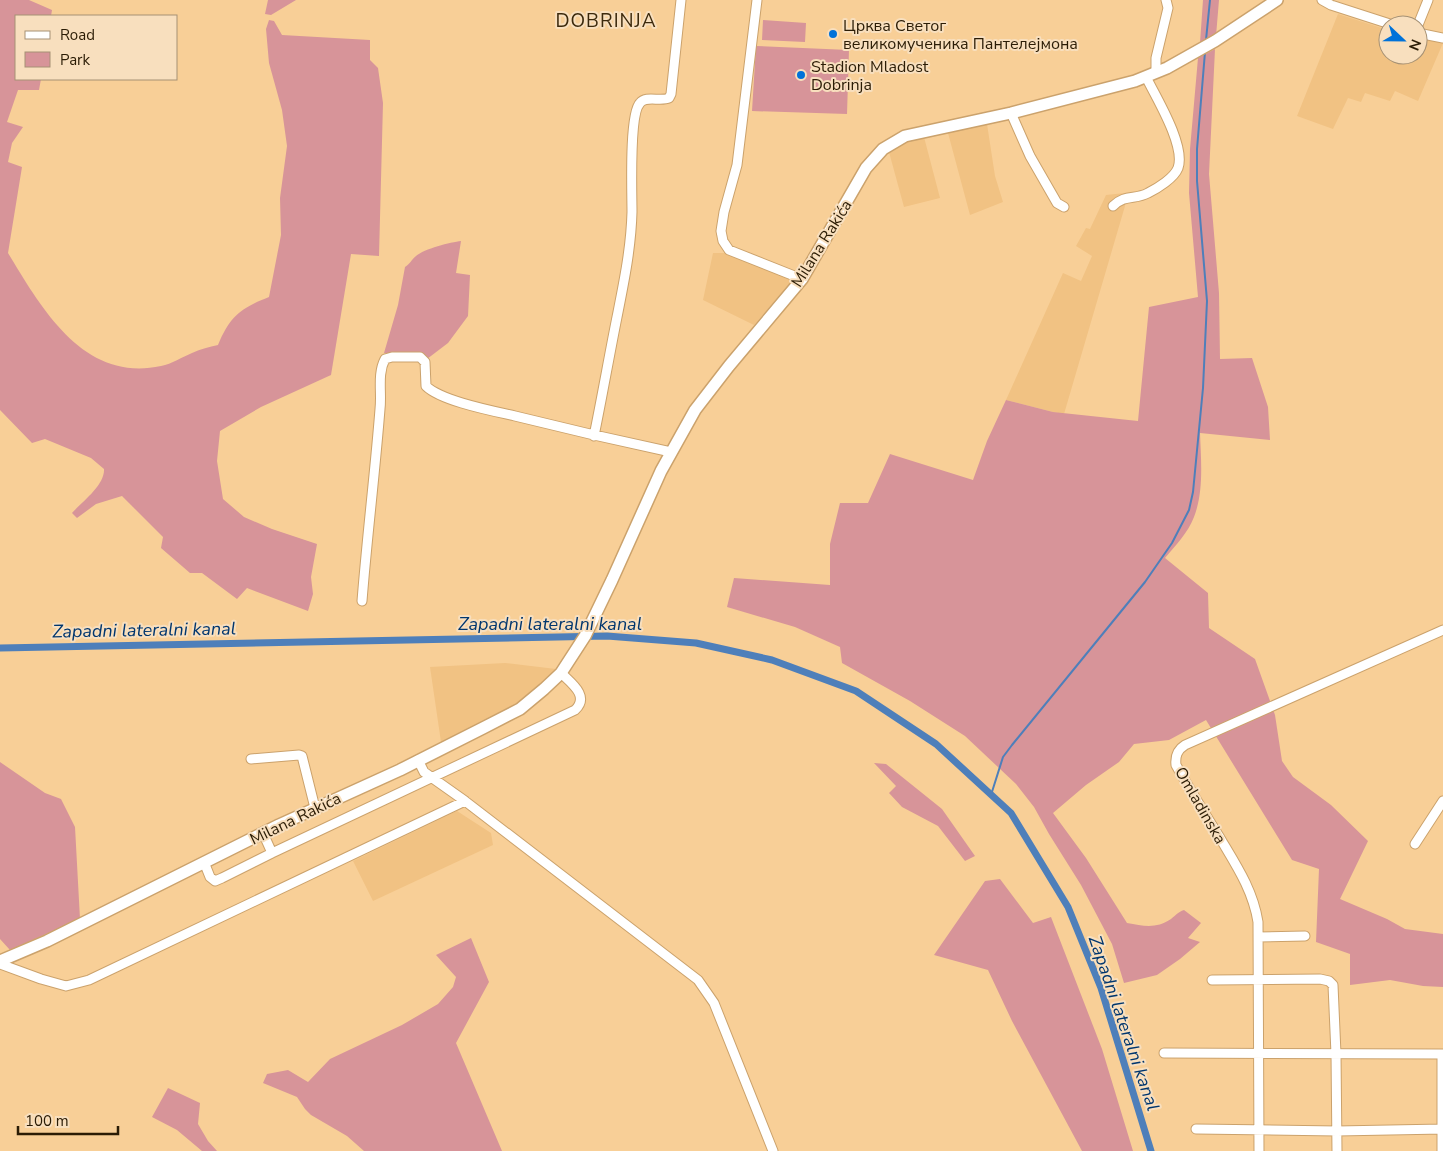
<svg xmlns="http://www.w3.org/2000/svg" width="1443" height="1151" font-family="'Nunito Sans',sans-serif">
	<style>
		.built { fill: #f1c283 }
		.green { fill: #d79499 }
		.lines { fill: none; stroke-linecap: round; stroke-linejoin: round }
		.stream { stroke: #4e7fba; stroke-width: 2 }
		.canal { stroke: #4e7fba; stroke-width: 7 }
		.minor-casing { stroke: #cba26c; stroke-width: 11 }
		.major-casing { stroke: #cba26c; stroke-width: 14 }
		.minor { stroke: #fff; stroke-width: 9 }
		.major { stroke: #fff; stroke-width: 11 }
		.poi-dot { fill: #0072d9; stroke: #f8dfbe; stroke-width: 2 }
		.labels { text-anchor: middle; stroke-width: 4; stroke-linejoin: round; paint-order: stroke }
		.poi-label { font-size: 16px; fill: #2b1c05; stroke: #f8dfbe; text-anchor: start }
		.street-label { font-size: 16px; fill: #2b1c05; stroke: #f8dfbe }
		.water-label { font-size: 18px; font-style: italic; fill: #00366e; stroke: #f8dfbe }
		.quarter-label { font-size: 19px; letter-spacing: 1px; fill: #3c290c; stroke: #f8dfbe }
	</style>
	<rect width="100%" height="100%" fill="#f8cf97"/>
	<path class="built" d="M1338,14L1388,30V55H1418V37L1443,43L1418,101L1395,91L1390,101L1365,93L1361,102L1348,98L1333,129L1297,116Z
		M987,124L995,176L1003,202L970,215L948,133Z
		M924,137L940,198L904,207L889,152L904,143Z
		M1125,193V206L1064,414L1053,412L1006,400L1063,273L1081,281L1092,256L1076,246L1086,228L1090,229L1106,195Z
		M713,253H727L795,278L754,325L703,300Z
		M505,663L556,669L537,689L509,710L441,742L430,667Z
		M457,811L491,833L493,845L373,901L353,861Z"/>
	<path class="green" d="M0,0H29L52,10L51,16H16V79H41L39,90H18L7,122L23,127L12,143L8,162L22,167L8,253C42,309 84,383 161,366C172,364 182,357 192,353C201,349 209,347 218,345C230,316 241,308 269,297L281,235L280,198L287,146L282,110L269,63L266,29L269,20L274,21L282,35L370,40V60L378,68L383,103L379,256L351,254L331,375L261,407L220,431L217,461L223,499L244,517L272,529L317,544L311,577L313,594L308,611L247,588L237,599L202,573H190L161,548L163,537L122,496L96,504L77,518L72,513C83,501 105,485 104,469L91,458L45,439L32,443L0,410Z
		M268,0H296L271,15L265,14Z
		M1203,0H1219L1216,36L1200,43Z
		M763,20L806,23L805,42L762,40Z
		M756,46L849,50L847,114L752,111Z
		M1215,49L1209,174L1219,293L1220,359L1252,358L1268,407L1270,440L1200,433C1201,461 1204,491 1194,517C1188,533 1175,546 1165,558L1208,593L1209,628L1255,659L1275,715L1282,761L1293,777L1331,805L1368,841L1340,899L1387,919L1405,929L1443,934V987L1423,986L1390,980L1350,985V954L1316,942L1319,869L1292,860L1206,720L1169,740L1134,744L1119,762L1086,785L1053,813L1086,858L1127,923C1144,926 1156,929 1171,919C1176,915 1178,912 1184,910L1201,923L1188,938L1200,942L1180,959L1157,975L1124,983L1112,944L1081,885L1049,834L1034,807L1016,784L965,736L910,701L842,663L840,647L795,627L727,607L734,578L830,585V544L840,503H868L890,454L973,480L987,441L1006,400L1053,412L1138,421L1149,307L1198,297L1189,193L1190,149L1198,58Z
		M461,241L456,273L470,275L468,316L448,343L427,359L406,353H384L398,305L405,267C410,264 411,260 416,256C424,249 451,242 461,241Z
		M0,762L45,793L61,799L75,827L80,919L10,950L0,939Z
		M874,763L886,764L942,809L975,856L965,861L938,826L902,807L889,793L896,786Z
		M1000,879L1033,923L1051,917L1102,1049L1133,1151H1082L1012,1021L988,970L934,955L985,881Z
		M471,938L489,982L456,1043L502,1151H364L347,1136L311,1115L305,1109L297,1097L263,1083L267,1074L288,1070L308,1082L330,1059L402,1025L438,1004L453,987L456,977L436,955Z
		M168,1088L200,1103L198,1124L208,1141L217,1151H202L177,1130L152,1117Z"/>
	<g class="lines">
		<path class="stream" d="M1206,40L1210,0
			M991,795L1003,757L1012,745L1145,582L1172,543L1189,510L1193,492L1203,388L1207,301L1197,181V149L1205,52"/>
		<path class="canal" d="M0,648L607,636L696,643L772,660L856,691L936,744L1011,813L1068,907L1101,988L1151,1151"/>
		<g class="minor-casing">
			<path id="minor" d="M757,0L737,165L724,212L721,231L723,241L729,250L802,279
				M1322,0L1331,5L1393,25
				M1418,25L1428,0
				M1418,33L1443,38
				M1156,72V58L1168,8L1166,0
				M1011,113L1030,156L1057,203L1064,207
				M1113,206C1125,194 1135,200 1148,193C1158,188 1174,178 1178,168C1186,146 1156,97 1146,77
				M594,436C602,397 609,357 617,317C624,282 631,248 632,212C632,193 629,114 640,103C646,95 660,102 669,98L671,94L681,0
				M362,601C367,537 375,473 380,409C382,393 377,374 385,359L392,357H420L425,362L426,386C441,401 493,411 515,416C567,429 619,441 671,452
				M251,759L299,755L302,756L315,808
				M418,760L424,772L465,801L698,980L714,1003L773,1151
				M263,833L272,853
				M1415,844L1443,801
				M204,862L210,877L215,881L222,878L272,853L575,710C590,696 571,683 561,673
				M1258,937L1305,936
				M0,964L41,979L66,986L89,980L465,801
				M1212,980L1320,979L1329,981L1333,985L1336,1054L1337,1151
				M1164,1053L1443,1054
				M1196,1129L1337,1131L1443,1129
				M1259,1151L1258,922C1253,890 1236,865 1220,838C1205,814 1190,790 1176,765C1175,756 1177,750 1185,745L1443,630
				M1442,1151V1054"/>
		</g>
		<g class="major-casing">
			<path id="major" d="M0,961L47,941L279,825L400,770L483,728L520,709L544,689L561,673L585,636L612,580L661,471L695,410L729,366L802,279L866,168L883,149L905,136L1011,113L1135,81L1167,68L1215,41L1277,0"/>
		</g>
		<use href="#minor" class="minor"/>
		<use href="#major" class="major"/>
	</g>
	<g class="poi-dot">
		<circle cx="833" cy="34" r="5"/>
		<circle cx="801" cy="75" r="5"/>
	</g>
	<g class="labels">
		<g class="poi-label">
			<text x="843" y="31">Црква Светог<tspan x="843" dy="18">великомученика Пантелејмона</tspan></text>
			<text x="811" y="72">Stadion Mladost<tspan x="811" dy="18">Dobrinja</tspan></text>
		</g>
		<g class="street-label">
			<text transform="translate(821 243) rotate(-58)" y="6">Milana Rakića</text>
			<text transform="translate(1201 805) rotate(60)" y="6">Omladinska</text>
			<text transform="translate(295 818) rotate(-26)" y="6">Milana Rakića</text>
		</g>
		<g class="water-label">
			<text x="550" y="630">Zapadni lateralni kanal</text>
			<text transform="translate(144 630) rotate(-1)" y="6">Zapadni lateralni kanal</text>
			<text transform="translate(1124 1023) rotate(71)" y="6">Zapadni lateralni kanal</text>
		</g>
		<g class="quarter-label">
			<text x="606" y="27">DOBRINJA</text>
		</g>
	</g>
	<rect x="15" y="15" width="162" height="65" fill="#f8dfbe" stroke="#a69174"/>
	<rect x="25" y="31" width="25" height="8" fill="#ffffff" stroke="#a69174"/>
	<text x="60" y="40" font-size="15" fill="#2b1c05">Road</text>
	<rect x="25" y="52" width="25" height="15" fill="#d79499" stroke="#a69174"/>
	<text x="60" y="65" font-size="15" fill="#2b1c05">Park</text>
	<g transform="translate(1403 40) rotate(112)"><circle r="24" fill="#f8dfbe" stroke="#a69174"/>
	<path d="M0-4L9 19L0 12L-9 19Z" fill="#0072d9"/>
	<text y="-8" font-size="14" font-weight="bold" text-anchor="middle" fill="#2b1c05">N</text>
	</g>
	<path d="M18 1126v8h100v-8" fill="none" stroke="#2b1c05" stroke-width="2.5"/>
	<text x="25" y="1126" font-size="15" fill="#2b1c05" stroke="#f8dfbe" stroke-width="4" paint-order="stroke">100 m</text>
</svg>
